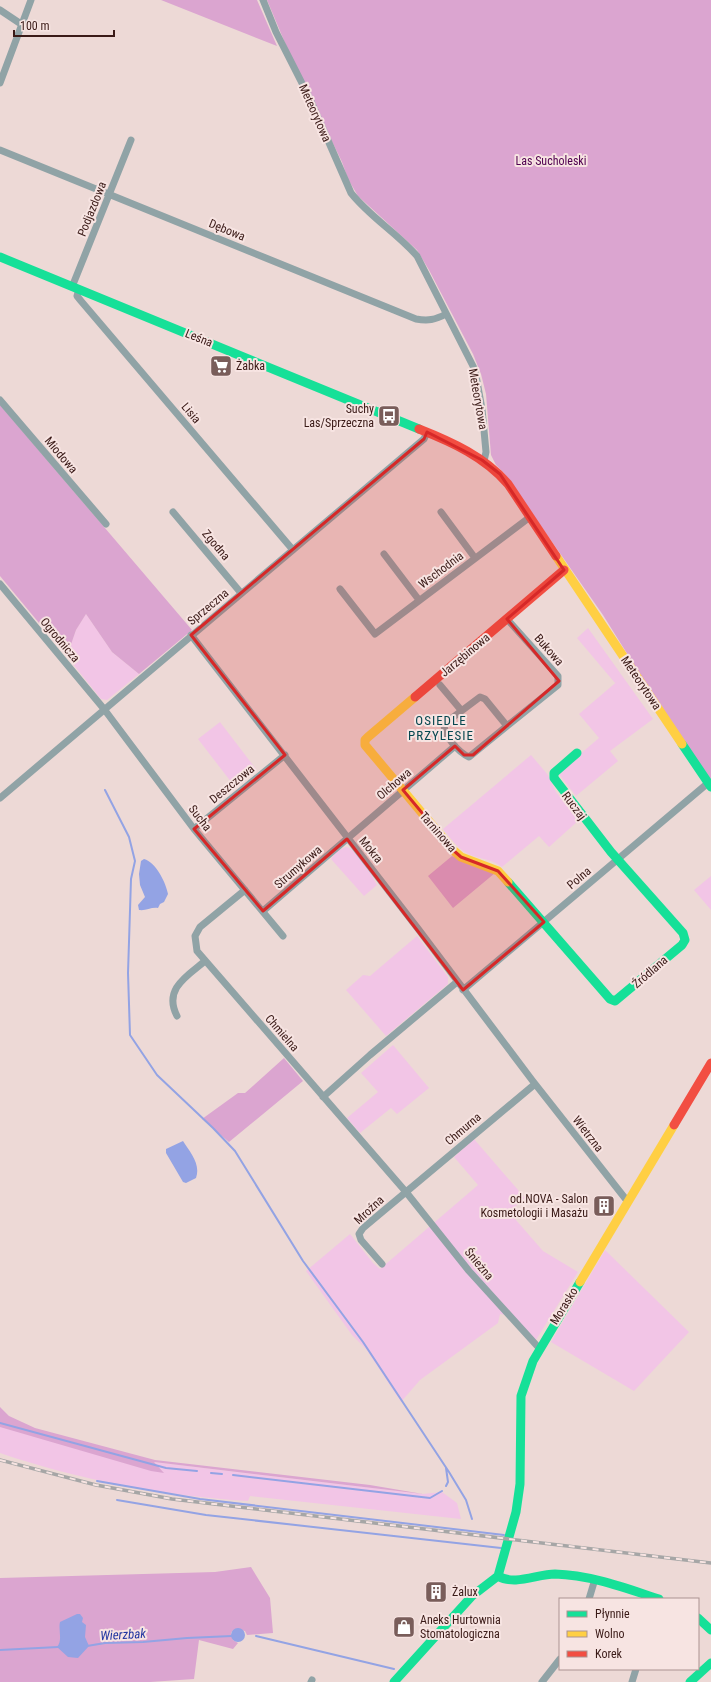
<svg xmlns="http://www.w3.org/2000/svg" width="711" height="1682" font-family="'Roboto Condensed',sans-serif">
	<style>
		.green { fill: #f2c5e6 }
		.forest { fill: #dba5d0 }
		.water { fill: #93a3e4 }
		.lines { fill: none; stroke-linecap: round; stroke-linejoin: round }
		.stream { stroke: #93a3e4; stroke-width: 2 }
		.street { stroke: #90a3a6; stroke-width: 7 }
		.fast { stroke: #16e098; stroke-width: 9 }
		.slow { stroke: #ffcf43; stroke-width: 9 }
		.jam { stroke: #f24e42; stroke-width: 9 }
		.rail-casing { stroke: #a6a6a6; stroke-width: 3.5 }
		.rail { stroke: #f7e4e2; stroke-width: 2; stroke-dasharray: 6; stroke-linecap: butt }
		.marked { fill: #d62828; fill-opacity: 0.2; stroke: #d62828; stroke-width: 3; stroke-linejoin: round }
		.labels { text-anchor: middle; stroke-width: 4; stroke-linejoin: round; paint-order: stroke }
		.street-label { font-size: 12px; fill: #3a1a17; stroke: #f7e4e2 }
		.park-label { font-size: 12px; fill: #500050; stroke: #f7e4e2 }
		.poi-label { font-size: 12px; fill: #3a1a17; stroke: #f7e4e2; text-anchor: start }
		.neighbourhood-label { font-size: 13px; letter-spacing: 1px; fill: #06474f; stroke: #f7e4e2 }
		.water-label { font-size: 13px; font-style: italic; fill: #1f34a0; stroke: #f7e4e2 }
	</style>
	<rect width="100%" height="100%" fill="#edd9d6"/>
	<path class="green" d="M86,614L112,652L139,674L107,700L101,699L64,653L68,652L76,630Z
		M588,628L653,719L610,751L618,761L576,796L558,773L599,738L579,714L620,679L615,683L577,638Z
		M220,722L256,769L235,787L198,739Z
		M531,755L548,775L556,792L579,820L549,847L539,836L502,867C493,860 483,859 473,856C459,851 452,840 443,829Z
		M346,847C356,848 372,875 377,885L364,896L331,859L337,851Z
		M711,876V910L694,890Z
		M417,936L448,977V984L386,1036L346,990L363,975L370,976Z
		M393,1045L429,1088L397,1114L391,1108L360,1133L347,1118L378,1092L361,1073Z
		M474,1139L525,1198L509,1212L543,1251L578,1272L536,1340L513,1316L500,1314L498,1323L420,1380L401,1402L366,1349L352,1335L306,1271L350,1234L373,1263L380,1269L478,1185L454,1157Z
		M605,1250L689,1332L634,1391L551,1342Z
		M0,1421L153,1462L423,1494L442,1492L457,1503L461,1519L250,1496L248,1501C165,1496 79,1480 0,1453Z"/>
	<path class="forest" d="M161,0H257L277,46Z
		M267,0H711V780L661,708L603,615L504,473L496,465L491,455L486,394L481,374L473,354L429,270L417,250L358,196L348,179L342,162L288,50Z
		M0,405L192,630L139,674L112,652L86,614L76,630L68,653H64L0,576Z
		M452,856L495,873L453,908L428,876Z
		M284,1058L303,1081L229,1142L202,1119L238,1093H245Z
		M0,1407L9,1416L35,1428L155,1460L370,1485L423,1494L154,1462L164,1473L151,1471L0,1427Z
		M251,1567L270,1598L273,1633L247,1635L245,1631C239,1630 234,1627 231,1633L233,1640L238,1643L233,1649L199,1640L194,1679L150,1682H0V1578L215,1572Z"/>
	<path class="water" d="M144,859C156,862 166,883 168,894L164,902L160,904L158,908C151,907 146,911 139,910L138,905L145,897L140,885L139,874L141,861Z
		M183,1141C190,1152 201,1164 196,1178L186,1183L183,1182L166,1153V1149Z
		M77,1614H80L83,1618L82,1622L86,1625L85,1637L89,1646L78,1658L68,1657L57,1647C63,1640 58,1630 60,1622Z
		M231 1635a7 7 0 1 1 14 0a7 7 0 1 1-14 0Z"/>
	<g class="lines">
		<path class="stream" d="M105,790L129,837L135,861L131,879L128,973L130,1035L157,1075L213,1128L235,1151L303,1261L363,1342L449,1472L466,1500L472,1519
			M0,1423L166,1468L197,1471
			M211,1473L222,1474
			M233,1475L430,1498L442,1491
			M97,1481L200,1499L504,1535
			M446,1486L448,1482L446,1468
			M117,1500L206,1515L501,1548
			M256,1636L394,1669
			M87,1646L105,1643L143,1642L187,1638L232,1636
			M0,1650L58,1647"/>
		<path class="street" d="M263,0L276,32L309,97L351,193C370,217 397,233 417,256L475,370L482,409L486,452L484,461
			M0,10L21,24
			M0,83L31,0
			M0,150L416,319C428,321 435,320 446,314
			M72,287L131,140
			M79,289L77,296L81,301L293,550
			M0,400L106,524
			M173,512L241,593
			M441,512L475,558
			M384,554L419,600
			M0,584L104,709L194,829L283,936
			M340,589L375,634L530,517
			M507,619L558,676V685L507,726
			M191,635L419,930L532,1080L628,1202
			M440,685L461,710
			M480,697L485,699L507,726L469,757C458,752 444,736 444,724Z
			M0,798L424,439L427,432
			M194,829L285,755
			M245,890L200,927L195,936L197,951L406,1192L469,1271L539,1348
			M263,911L455,746
			M463,990L708,783
			M177,1016C163,989 187,976 205,961
			M323,1097L370,1055L457,982
			M382,1264L361,1240L359,1234L363,1228L535,1084
			M589,1599L595,1579
			M311,1682L312,1680
			M542,1682L560,1659
			M632,1682L636,1669"/>
		<path class="fast" d="M0,257L419,429
			M682,744L711,787
			M508,882L610,999L615,1001L682,945L685,940L683,933L611,852L554,778V773L577,753
			M498,1576L516,1512L520,1484L521,1396L533,1361L580,1282
			M498,1576C515,1586 537,1574 555,1574C591,1575 625,1588 659,1599
			M698,1618L711,1630
			M394,1682L472,1596L498,1576
			M690,1682L711,1663"/>
		<path class="slow" d="M556,556L682,744
			M415,697L368,737L365,740V745L453,850L461,857L498,871L508,882
			M580,1282L674,1125"/>
		<path class="jam" d="M419,429C452,442 485,457 508,484L556,556
			M415,697L564,570
			M674,1125L711,1063"/>
		<g class="rail-casing">
			<path id="rail" d="M0,1460L96,1485L172,1499L711,1563"/>
		</g>
		<use href="#rail" class="rail"/>
	</g>
	<path class="marked" d="M427,432L482,460L500,474L564,570L507,619L559,681L473,755H464L455,746L403,790L453,850L461,857L498,871L544,922L463,990L347,839L263,911L194,829L285,755L191,635L424,439Z"/>
	<defs>
		<g id="supermarket-square" transform="scale(1.15)"><rect x="-9" y="-9" width="18" height="18" rx="4" fill="#795d5a" stroke="#f7e4e2"/><path d="M-6-5.5h2.5l.6 2H6L4.5 2H-2.5L-4.4-4H-6ZM-1.5 3.2a1.3 1.3 0 1 0 .1 0ZM3 3.2a1.3 1.3 0 1 0 .1 0Z" fill="#fff"/></g>
		<g id="bus-square" transform="scale(1.15)"><rect x="-9" y="-9" width="18" height="18" rx="4" fill="#795d5a" stroke="#f7e4e2"/><path d="M-5-6H5V4H4V6H2V4H-2V6H-4V4H-5ZM-3.5-4V0h7V-4ZM-3.5 1.2v1.5H-2V1.2ZM2 1.2v1.5H3.5V1.2Z" fill="#fff"/></g>
		<g id="building-square" transform="scale(1.15)"><rect x="-9" y="-9" width="18" height="18" rx="4" fill="#795d5a" stroke="#f7e4e2"/><path d="M-4-6H4V6H1V3H-1V6H-4ZM-2.5-4.3h1.7v1.8h-1.7ZM.8-4.3h1.7v1.8H.8ZM-2.5-1h1.7V.8h-1.7ZM.8-1h1.7V.8H.8Z" fill="#fff"/></g>
		<g id="shop-square" transform="scale(1.15)"><rect x="-9" y="-9" width="18" height="18" rx="4" fill="#795d5a" stroke="#f7e4e2"/><path d="M-5-2.5h2.3a2.7 3.5 0 0 1 5.4 0H5L5.5 6h-11ZM-1.5-2.5h3a1.5 2.3 0 0 0-3 0Z" fill="#fff"/></g>
	</defs>
	<g fill-rule="evenodd">
		<use href="#supermarket-square" x="221" y="366"/>
		<use href="#bus-square" x="389" y="416"/>
		<use href="#building-square" x="604" y="1206"/>
		<use href="#building-square" x="436" y="1592"/>
		<use href="#shop-square" x="404" y="1627"/>
	</g>
	<g class="labels">
		<g class="street-label">
			<text transform="translate(315 113) rotate(66)" y="4">Meteorytowa</text>
			<text transform="translate(92 209) rotate(-68)" y="4">Podjazdowa</text>
			<text transform="translate(227 230) rotate(22)" y="4">Dębowa</text>
			<text transform="translate(199 338) rotate(22)" y="4">Leśna</text>
			<text transform="translate(478 399) rotate(80)" y="4">Meteorytowa</text>
			<text transform="translate(191 413) rotate(50)" y="4">Lisia</text>
			<text transform="translate(61 455) rotate(50)" y="4">Miodowa</text>
			<text transform="translate(216 545) rotate(50)" y="4">Zgodna</text>
			<text transform="translate(441 570) rotate(-37)" y="4">Wschodnia</text>
			<text transform="translate(208 607) rotate(-40)" y="4">Sprzeczna</text>
			<text transform="translate(60 640) rotate(50)" y="4">Ogrodnicza</text>
			<text transform="translate(549 650) rotate(49)" y="4">Bukowa</text>
			<text transform="translate(465 655) rotate(-40)" y="4">Jarzębinowa</text>
			<text transform="translate(641 683) rotate(56)" y="4">Meteorytowa</text>
			<text transform="translate(232 784) rotate(-39)" y="4">Deszczowa</text>
			<text transform="translate(394 784) rotate(-40)" y="4">Olchowa</text>
			<text transform="translate(574 806) rotate(53)" y="4">Ruczaj</text>
			<text transform="translate(200 818) rotate(52)" y="4">Sucha</text>
			<text transform="translate(438 832) rotate(49)" y="4">Tarninowa</text>
			<text transform="translate(371 850) rotate(51)" y="4">Mokra</text>
			<text transform="translate(298 867) rotate(-41)" y="4">Strumykowa</text>
			<text transform="translate(579 878) rotate(-40)" y="4">Polna</text>
			<text transform="translate(650 972) rotate(-41)" y="4">Źródlana</text>
			<text transform="translate(282 1033) rotate(49)" y="4">Chmielna</text>
			<text transform="translate(463 1129) rotate(-40)" y="4">Chmurna</text>
			<text transform="translate(588 1134) rotate(52)" y="4">Wietrzna</text>
			<text transform="translate(369 1210) rotate(-43)" y="4">Mroźna</text>
			<text transform="translate(479 1264) rotate(50)" y="4">Śnieżna</text>
			<text transform="translate(564 1306) rotate(-58)" y="4">Morasko</text>
		</g>
		<g class="park-label">
			<text x="551" y="165">Las Sucholeski</text>
		</g>
		<g class="poi-label">
			<text x="236" y="370">Żabka</text>
			<text x="374" y="413" text-anchor="end">Suchy<tspan x="374" dy="14">Las/Sprzeczna</tspan></text>
			<text x="588" y="1203" text-anchor="end">od.NOVA - Salon<tspan x="588" dy="14">Kosmetologii i Masażu</tspan></text>
			<text x="452" y="1596">Żalux</text>
			<text x="420" y="1624">Aneks Hurtownia<tspan x="420" dy="14">Stomatologiczna</tspan></text>
		</g>
		<g class="neighbourhood-label">
			<text x="441" y="725">OSIEDLE<tspan x="441" dy="15">PRZYLESIE</tspan></text>
		</g>
		<g class="water-label">
			<text transform="translate(123 1634) rotate(-3)" y="5">Wierzbak</text>
		</g>
	</g>
	<rect x="559" y="1598" width="140" height="72" fill="#f7e4e2" stroke="#ab9391"/>
	<rect x="567" y="1611" width="20" height="6" fill="#16e098" stroke="#ab9391"/>
	<text x="595" y="1618" font-size="12" fill="#3a1a17">Płynnie</text>
	<rect x="567" y="1631" width="20" height="6" fill="#ffcf43" stroke="#ab9391"/>
	<text x="595" y="1638" font-size="12" fill="#3a1a17">Wolno</text>
	<rect x="567" y="1651" width="20" height="6" fill="#f24e42" stroke="#ab9391"/>
	<text x="595" y="1658" font-size="12" fill="#3a1a17">Korek</text>
	<path d="M14 30v6h100v-6" fill="none" stroke="#3a1a17" stroke-width="2"/>
	<text x="20" y="30" font-size="12" fill="#3a1a17" stroke="#f7e4e2" stroke-width="3" paint-order="stroke">100 m</text>
</svg>
